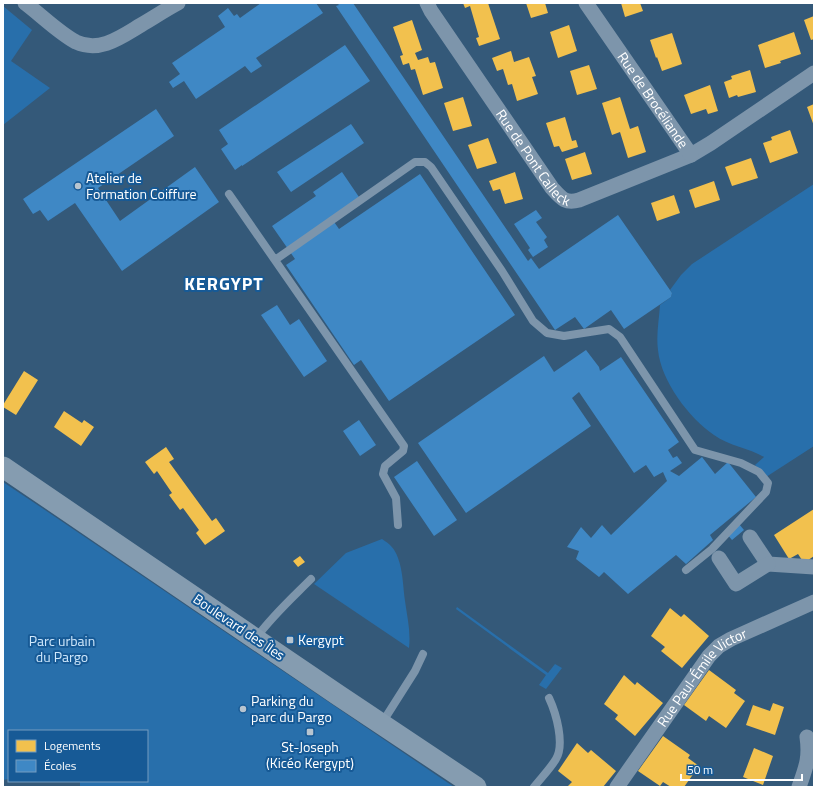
<svg xmlns="http://www.w3.org/2000/svg" width="817" height="790" font-family="'Titillium Web',sans-serif">
	<style>
		.green { fill: #286fab }
		.homes { fill: #f2c14e }
		.schools { fill: #3f88c5 }
		.lines { fill: none; stroke-linecap: round; stroke-linejoin: round }
		.lane { stroke: #7d95ab; stroke-width: 8 }
		.street { stroke: #7d95ab; stroke-width: 15 }
		.secondary { stroke: #859cb0; stroke-width: 21 }
		.poi-dot { fill: #b8c5d0; stroke: #175a96; stroke-width: 1.5 }
		.labels { text-anchor: middle; stroke-width: 4; stroke-linejoin: round; paint-order: stroke }
		.street-label { font-size: 14px; fill: #fff; stroke: #175a96 }
		.poi-label { font-size: 14px; fill: #fff; stroke: #175a96; text-anchor: start }
		.park-label { font-size: 14px; fill: #d0e8fc; stroke: #175a96 }
		.district-label { font-size: 18px; font-weight: bold; letter-spacing: 1px; fill: #fff; stroke: #175a96 }
	</style>
	<rect width="100%" height="100%" fill="#345979"/>
	<path class="green" d="M3,6L32,30L11,61L50,88L3,125Z
		M814,184V446L766,477L755,465L764,457C749,448 729,446 714,435C689,418 661,381 658,350C656,336 659,320 660,305L671,297L672,293L670,290L681,275L692,264Z
		M3,482L42,508L454,787H80V781H147V731H9V779L3,780Z
		M382,539C390,544 395,549 398,558C403,571 403,587 405,601C407,616 411,632 409,648L314,584L346,553Z
		M457,607L548,673L555,664L562,668L546,689L539,685L546,675L456,609Z"/>
	<path class="homes" d="M463,3H488L500,39L479,46L476,38L479,37L470,6L465,8Z
		M526,3H545L548,13L531,18Z
		M621,3H640L643,11L625,17Z
		M814,16V39L811,40L804,20Z
		M412,20L422,50L415,53L418,60L428,57L430,63L435,62L443,88L423,95L415,69L411,70L409,63L403,65L400,56L403,55L393,27Z
		M569,25L577,51L558,58L550,32Z
		M794,32L801,54L780,61L781,63L765,68L758,45Z
		M672,33L682,64L662,71L657,57L656,58L650,40Z
		M511,51L514,62L529,57L536,76L532,77L538,94L517,101L512,84L508,85L503,69L497,71L492,58Z
		M589,65L597,89L577,95L570,71Z
		M750,70L756,92L738,97L737,95L729,98L724,82L732,79L731,76Z
		M710,85L718,111L708,114L706,109L691,114L684,95Z
		M463,97L472,126L453,131L444,103Z
		M620,97L630,129L638,126L646,152L628,158L620,132L612,135L602,103Z
		M814,104V126L807,107Z
		M565,117L572,141L576,140L578,147L562,152L559,146L554,147L546,123Z
		M790,130L798,153L770,163L763,143L772,140L771,137Z
		M488,138L497,163L477,169L468,145Z
		M585,152L592,174L572,180L565,159Z
		M751,158L758,178L732,186L725,167Z
		M515,172L523,199L505,204L500,189L493,191L489,181Z
		M714,181L720,200L695,208L689,190Z
		M674,195L680,213L657,221L651,203Z
		M24,371L38,380L16,415L3,407V405Z
		M64,411L82,423L84,420L94,427L81,446L54,427Z
		M166,447L174,459L169,462L212,521L216,518L225,531L205,545L196,533L199,530L183,508L180,510L169,495L172,493L157,471L154,474L145,462Z
		M814,509V556L804,563L798,554L789,559L774,535Z
		M300,556L305,562L298,567L293,561Z
		M670,608L681,617L684,614L709,636L682,668L661,651L665,647L651,636Z
		M709,670L736,690L734,693L745,701L726,728L709,716L706,721L684,705Z
		M624,675L635,685L637,682L663,703L635,736L615,719L618,715L604,704Z
		M773,703L784,707L775,735L746,725L753,705L770,711Z
		M663,736L690,755L688,758L699,766L684,787H671L663,782L660,786L638,771Z
		M577,743L588,753L591,750L616,771L603,787H569L568,786L572,782L558,771Z
		M754,748L773,756L763,785L743,777Z"/>
	<path class="schools" d="M261,3H316L323,13L256,58L262,66L251,73L245,66L196,99L184,81L173,88L169,82L180,74L172,63L225,27L218,16L228,8L234,16L237,14L240,18Z
		M337,3H353L528,261L531,258L539,269L618,215L672,293L671,297L624,329L611,310L584,329L575,317L555,330L336,6L339,5Z
		M345,45L370,81L242,166V165L235,170L221,149L228,144L219,130Z
		M156,109L174,136L98,188L120,221L195,167L219,202L122,271L75,203L48,221L40,210L33,214L23,199Z
		M351,124L364,143L291,192L277,172Z
		M342,172L361,200L332,219L339,229L420,174L515,315L389,401L361,360L354,365L286,265L295,259L272,226L316,196L313,192Z
		M536,210L542,218L536,222L547,237L544,240L548,247L533,257L528,250L530,248L514,224Z
		M277,305L290,325L299,319L327,361L304,377L261,315Z
		M586,350L599,367L600,371L621,357L679,442L668,450L673,458L677,456L682,463L670,471L679,476L702,457L715,474L728,462L756,497L710,535L713,540L686,564L676,555L628,594L604,572L599,577L576,559L579,551L567,547L581,527L591,538L602,525L611,535L667,481L663,472L654,477L646,465L634,473L579,392L572,398L591,426L466,513L418,443L544,356L554,372Z
		M359,420L376,445L360,456L343,431Z
		M417,461L457,520L434,536L394,477Z
		M739,524L744,530L732,540L727,534Z"/>
	<g class="lines">
		<path class="lane" d="M229,194L404,446L403,451L385,466L383,474L396,498L398,525
			M275,260L415,162H425L431,167L502,271L533,321L547,333L564,336L609,329L620,337L695,450L741,463L759,472L768,483L766,492L712,549L686,570
			M256,638C273,615 291,599 311,579
			M382,723L415,671L423,654
			M534,787C541,778 550,769 556,759C565,744 556,713 549,698"/>
		<g class="street">
			<path d="M25,3C41,15 59,33 76,42C100,53 121,37 141,25C153,18 165,10 178,3"/>
			<path id="s1" d="M427,3L431,11L552,188C561,198 565,204 579,200L691,155L711,143L814,73"/>
			<path id="s2" d="M586,3L691,155"/>
			<path d="M750,537L768,564L814,567"/>
			<path d="M719,558L736,584L768,564"/>
			<path id="s3" d="M617,787L709,656L719,646L731,639L814,602"/>
			<path d="M799,787C806,767 810,758 807,737"/>
		</g>
		<path class="secondary" d="M3,467L338,695L476,787"/>
	</g>
	<g class="poi-dot">
		<circle cx="78" cy="186" r="4"/>
		<rect x="286" y="636" width="8" height="8" rx="2"/>
		<circle cx="243" cy="709" r="4"/>
		<rect x="306" y="728" width="8" height="8" rx="2"/>
	</g>
	<g class="labels">
		<g class="street-label">
			<text dy="5" stroke="none"><textPath href="#s2" startOffset="118">Rue de Brocéliande</textPath></text>
			<text dy="5" stroke="none"><textPath href="#s1" startOffset="188">Rue de Pont Calleck</textPath></text>
			<text transform="translate(239 627) rotate(34)" y="5">Boulevard des Îles</text>
			<text dy="5" stroke="none"><textPath href="#s3" startOffset="140">Rue Paul-Émile Victor</textPath></text>
		</g>
		<g class="poi-label">
			<text x="86" y="183">Atelier de<tspan x="86" dy="16">Formation Coiffure</tspan></text>
			<text x="298" y="645">Kergypt</text>
			<text x="251" y="706">Parking du<tspan x="251" dy="16">parc du Pargo</tspan></text>
			<text x="310" y="752" text-anchor="middle">St-Joseph<tspan x="310" dy="16">(Kicéo Kergypt)</tspan></text>
		</g>
		<g class="park-label">
			<text x="62" y="646">Parc urbain<tspan x="62" dy="16">du Pargo</tspan></text>
		</g>
		<g class="district-label">
			<text x="224" y="290">KERGYPT</text>
		</g>
	</g>
	<rect width="817" height="790" fill="none" stroke="#ffffff" stroke-width="8"/>
	<rect x="8" y="730" width="140" height="52" fill="#175a96" stroke="#749cc0"/>
	<rect x="16" y="740" width="20" height="12" fill="#f2c14e" stroke="#749cc0"/>
	<text x="44" y="750" font-size="12" fill="#ffffff">Logements</text>
	<rect x="16" y="760" width="20" height="12" fill="#3f88c5" stroke="#749cc0"/>
	<text x="44" y="770" font-size="12" fill="#ffffff">Écoles</text>
	<path d="M681 774v6h121v-6" fill="none" stroke="#ffffff" stroke-width="2"/>
	<text x="687" y="774" font-size="12" fill="#ffffff" stroke="#175a96" stroke-width="3" paint-order="stroke">50 m</text>
</svg>
